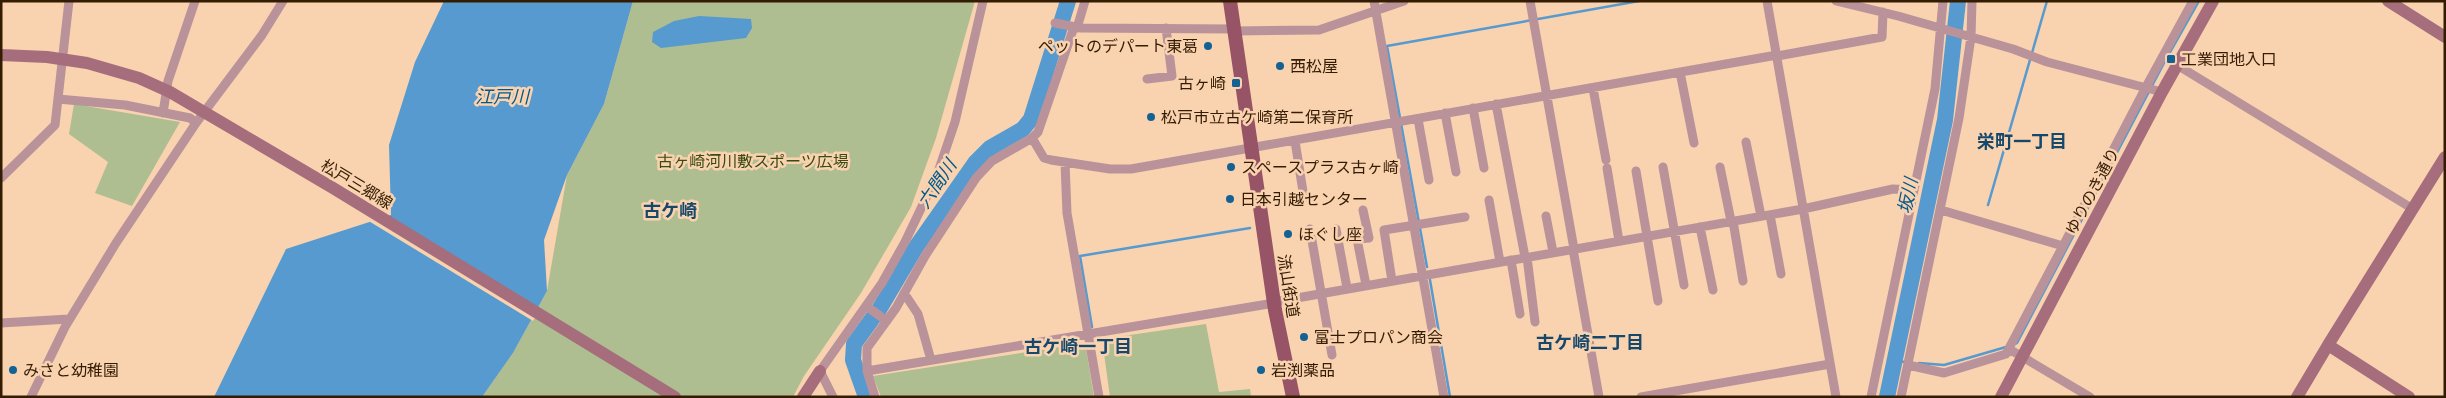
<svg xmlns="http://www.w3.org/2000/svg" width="2446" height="398" font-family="Overpass,'Noto Sans JP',sans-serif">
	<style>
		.green { fill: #aebe91 }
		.water { fill: #569acf }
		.pier { fill: #f9d2af }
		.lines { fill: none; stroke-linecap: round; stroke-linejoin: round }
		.stream { stroke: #569acf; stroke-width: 2.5 }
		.river { stroke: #569acf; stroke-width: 16 }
		.street { stroke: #b9929a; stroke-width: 9 }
		.secondary { stroke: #a66e7c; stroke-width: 12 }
		.primary { stroke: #975466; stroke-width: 14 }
		.secondary-bridge { stroke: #a66e7c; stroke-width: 12 }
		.poi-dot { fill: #146194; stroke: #f9d2af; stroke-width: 2 }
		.labels { text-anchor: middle; stroke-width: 5; stroke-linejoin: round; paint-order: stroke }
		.poi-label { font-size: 16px; fill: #341c03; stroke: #f9d2af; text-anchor: start }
		.park-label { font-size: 16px; fill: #3a4a13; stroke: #f9d2af }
		.street-label { font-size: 16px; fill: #341c03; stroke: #f9d2af }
		.water-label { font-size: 18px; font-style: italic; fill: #03598b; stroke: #f9d2af }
		.neighbourhood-label { font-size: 18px; font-weight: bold; fill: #16486c; stroke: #f9d2af }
	</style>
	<rect width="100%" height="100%" fill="#f9d2af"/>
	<path class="green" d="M633,1H975L936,138L911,207L861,293L804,376L793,397H482L513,353L547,291L567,175L604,104Z
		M74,104L180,122L132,206L95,193L108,162L69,134Z
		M1206,324L1219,392L1250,389L1251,397H1110L1102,339Z
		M1085,343L1094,397H881L873,376Z"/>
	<path class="water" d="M444,1H633L604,104L567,175L544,240L547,291L513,353L482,397H214L286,249L391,215L389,145L415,62Z
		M699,16L751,19L752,28L746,38L661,48L652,42L653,32L674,21Z"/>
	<path class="pier" d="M385,215L540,309L533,321L367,220Z"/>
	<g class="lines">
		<path class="stream" d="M1988,205L2047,1
			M1427,267L1387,46L1639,1
			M1430,280L1450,397
			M1092,327L1080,256L1250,228
			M2014,344L2017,343L2164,63L2199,1
			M1894,361L1906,362
			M1919,363L1944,365L2006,347"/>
		<path class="river" d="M866,397L853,360L854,344L880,308L916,247L975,163L990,148L1023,129L1031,119L1068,1
			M1887,397L1945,120L1958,1"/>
		<path class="street" d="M1374,1L1444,397
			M1530,1L1574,249
			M1767,1L1836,397
			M1836,1L1898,16L2013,49L2047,62L2162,92
			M1055,23L1081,28L1234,29
			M1077,28L1085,1
			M1234,31L1319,30L1404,1
			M1777,56L1882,37L1883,12
			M2177,65L2413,209
			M1680,72L1694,143
			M1147,79L1172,76L1166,28
			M2146,87L2193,1
			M1593,88L1606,160
			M58,99L125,105L190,118L196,123
			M1496,104L1525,257
			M1473,108L1484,168
			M163,113L168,81L195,1
			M1445,113L1456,172
			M1418,119L1429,180
			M1032,138L1044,158L1051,160L1110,169H1131L1777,55
			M1295,141L1304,198
			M1746,142L1761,216
			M1065,163L1067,213L1099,397
			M1663,167L1684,285
			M1720,167L1731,221
			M1607,168L1619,241
			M1636,171L1658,301
			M1,178L55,125L69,1
			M1489,200L1500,262
			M1363,210L1369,238L1357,239L1366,285
			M1941,210L2063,246L2146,87
			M1770,215L1781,274
			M1546,216L1553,252
			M1733,221L1743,281
			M1700,227L1713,290
			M1310,229L1332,355
			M1336,229L1347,288
			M1573,249L1599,397
			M1527,257L1535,322
			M1511,260L1520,314
			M1392,281L1384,230L1465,217
			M904,293L918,314L931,360
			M1274,302L1803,209L1893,189L1914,190
			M866,306L887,321
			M1,323L69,319
			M2009,349L2090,397
			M1908,365L1944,373L2006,354L2063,246
			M867,371L1274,303
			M31,397L65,327L116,243L196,123L262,35L283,1
			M833,397L820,371L882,283L905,242L937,175L955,122L983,1
			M875,397L867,371V348L896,308L925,256L976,178L992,161L1032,138L1038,132L1074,27
			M1641,397L1830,364
			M1871,397L1935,89L1943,1
			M1901,397L1959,118L1971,37L1972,1"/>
		<path class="secondary" d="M2388,1L2445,37
			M2328,345L2445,157
			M803,397L820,371
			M2001,397L2162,92L2213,1
			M2297,397L2328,345L2409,397"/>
		<path class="primary" d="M1230,1L1275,310L1293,397"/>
		<path class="secondary-bridge" d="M1,55L47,57L87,63L139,78L170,92L333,188L675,397"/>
	</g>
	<g class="poi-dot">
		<circle cx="1208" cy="46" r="5"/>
		<rect x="2166" y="54" width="10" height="10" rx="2.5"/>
		<circle cx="1280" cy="66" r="5"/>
		<rect x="1231" y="78" width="10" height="10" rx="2.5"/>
		<circle cx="1151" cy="117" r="5"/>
		<circle cx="1231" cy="167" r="5"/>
		<circle cx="1230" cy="199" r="5"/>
		<circle cx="1288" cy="234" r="5"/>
		<circle cx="1304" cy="337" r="5"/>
		<circle cx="13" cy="370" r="5"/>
		<circle cx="1261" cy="370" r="5"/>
	</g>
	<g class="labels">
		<g class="poi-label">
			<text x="1198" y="52" text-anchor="end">ペットのデパート東葛</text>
			<text x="2181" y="65">工業団地入口</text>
			<text x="1290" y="72">西松屋</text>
			<text x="1226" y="89" text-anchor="end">古ヶ崎</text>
			<text x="1161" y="123">松戸市立古ケ崎第二保育所</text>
			<text x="1241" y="173">スペースプラス古ヶ崎</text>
			<text x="1240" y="205">日本引越センター</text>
			<text x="1298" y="240">ほぐし座</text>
			<text x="1314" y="343">富士プロパン商会</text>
			<text x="23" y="376">みさと幼稚園</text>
			<text x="1271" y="376">岩渕薬品</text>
		</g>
		<g class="park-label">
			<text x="753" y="167">古ヶ崎河川敷スポーツ広場</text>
		</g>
		<g class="street-label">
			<text transform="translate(357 184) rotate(31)" y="6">松戸三郷線</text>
			<text transform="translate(2092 191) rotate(-62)" y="6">ゆりのき通り</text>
			<text transform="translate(1289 286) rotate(81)" y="6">流山街道</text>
		</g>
		<g class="water-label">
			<text x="502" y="103">江戸川</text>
			<text transform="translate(937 184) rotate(-56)" y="6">六間川</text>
			<text transform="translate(1908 196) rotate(-78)" y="6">坂川</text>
		</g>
		<g class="neighbourhood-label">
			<text x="2022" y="148">栄町一丁目</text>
			<text x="670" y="217">古ケ崎</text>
			<text x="1590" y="349">古ケ崎二丁目</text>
			<text x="1078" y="353">古ケ崎一丁目</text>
		</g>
	</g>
	<rect width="2446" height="398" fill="none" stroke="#341c03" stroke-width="5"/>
</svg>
